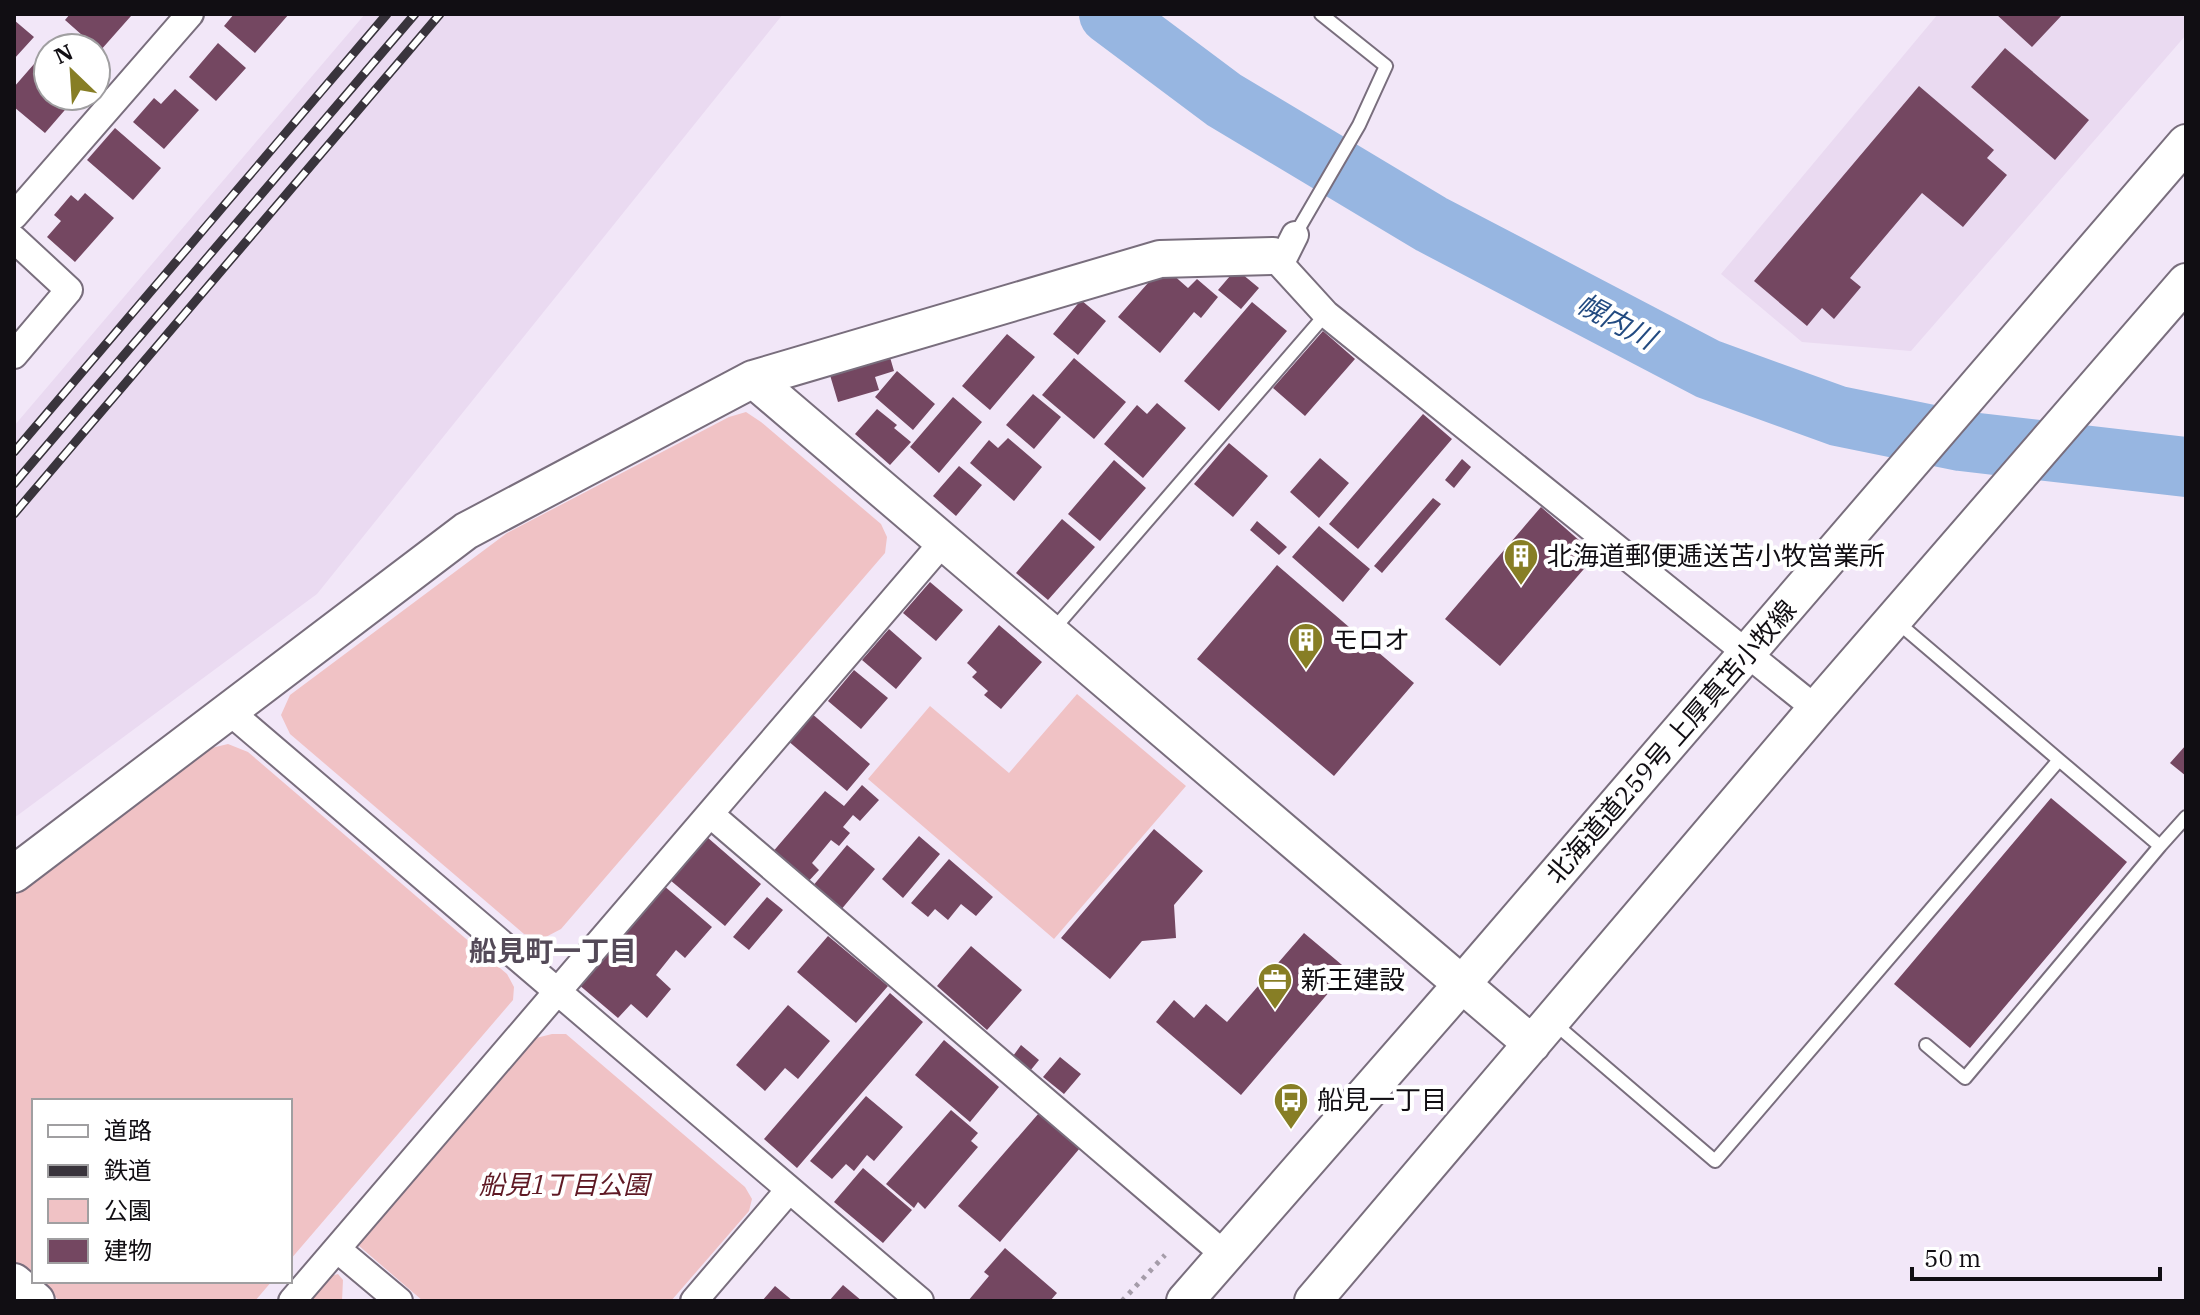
<svg xmlns="http://www.w3.org/2000/svg" width="2200" height="1315" font-family="'IBM Plex Serif','Noto Sans JP',serif">
	<style>
		.built { fill: #eadaf1 }
		.green { fill: #f0c2c5 }
		.lines { fill: none; stroke-linecap: round; stroke-linejoin: round }
		.river { stroke: #97b6e1; stroke-width: 60 }
		.building { fill: #744761 }
		.lane-casing { stroke: #796e7d; stroke-width: 16 }
		.street-casing { stroke: #796e7d; stroke-width: 30 }
		.secondary-casing { stroke: #796e7d; stroke-width: 40 }
		.path { stroke: #a59ca9; stroke-width: 5; stroke-dasharray: 4 6; stroke-linecap: butt }
		.lane { stroke: #fff; stroke-width: 12 }
		.street { stroke: #fff; stroke-width: 26 }
		.secondary { stroke: #fff; stroke-width: 36 }
		.rail-casing { stroke: #39343c; stroke-width: 9 }
		.rail { stroke: #fff; stroke-width: 6; stroke-dasharray: 18; stroke-linecap: butt }
		.labels { text-anchor: middle; stroke-width: 8; stroke-linejoin: round; paint-order: stroke }
		.poi-label { font-size: 26px; fill: #110e13; stroke: #fff; text-anchor: start }
		.street-label { font-size: 26px; fill: #110e13; stroke: #fff }
		.park-label { font-size: 26px; font-style: italic; fill: #5f1924; stroke: #fff }
		.water-label { font-size: 28px; font-style: italic; fill: #234b81; stroke: #fff }
		.neighbourhood-label { font-size: 28px; font-weight: bold; fill: #544a58; stroke: #fff }
	</style>
	<rect width="100%" height="100%" fill="#f2e7f8"/>
	<path class="built" d="M365,14H783L317,594L14,818V426Z
		M1938,14H2186V35L1911,351L1802,342L1721,274Z"/>
	<path class="green" d="M746,412L761,422L881,524L887,537L885,553L561,929L542,939L524,934L290,734L281,715L290,695L507,533L729,417Z
		M1077,694L1186,786L1054,939L868,779L930,706L1009,773Z
		M228,744L248,752L507,974L514,987L513,1000L290,1260V1101H34V1279L14,1262V896L203,750Z
		M552,1034H566L745,1187L752,1199L749,1211L671,1301H423L358,1245L536,1038Z
		M338,1274L343,1280L342,1301H309L327,1277Z
		M36,1281H272L255,1301H60Z"/>
	<g class="lines">
		<path class="river" d="M1109,14L1224,100L1431,224L1708,369L1838,416L1961,441L2186,467"/>
	</g>
	<path class="building" d="M70,14H129L131,16L100,51L65,20Z
		M234,14H289L255,53L224,26Z
		M1996,14H2063L2032,47Z
		M14,20L34,37L14,59Z
		M218,43L246,68L216,101L189,77Z
		M2005,48L2089,120L2055,160L1971,87Z
		M41,56L48,63V96H77L45,133L14,107V87Z
		M1919,86L1994,150L1987,158L2007,175L1963,227L1922,193L1850,278L1861,287L1834,319L1822,308L1807,326L1754,281Z
		M175,89L199,110L164,149L133,122L154,98L161,104Z
		M115,128L161,168L133,200L87,160Z
		M85,193L114,218L75,262L47,237L61,221L54,215L71,195L78,201Z
		M1163,266L1188,288L1197,279L1218,297L1201,318L1194,312L1160,353L1118,317Z
		M1236,269L1259,288L1241,309L1218,290Z
		M1081,300L1106,321L1078,355L1053,334Z
		M1252,302L1287,331L1219,411L1184,381Z
		M1323,331L1355,359L1305,416L1273,388Z
		M1007,334L1035,357L990,410L962,386Z
		M887,347L894,371L875,377L879,390L838,402L827,365Z
		M1074,358L1126,402L1094,439L1042,395Z
		M897,371L935,404L913,430L875,397Z
		M1033,394L1061,417L1034,449L1006,425Z
		M953,397L982,422L939,473L910,447Z
		M1157,403L1186,428L1143,478L1104,444L1137,405L1147,414Z
		M877,409L897,425L894,428L911,442L890,465L855,434Z
		M1423,414L1452,439L1358,549L1329,524Z
		M1008,438L1042,467L1014,501L970,463L989,440L998,448Z
		M1229,443L1268,476L1233,517L1194,484Z
		M1320,458L1349,483L1319,518L1290,492Z
		M1462,459L1471,467L1454,488L1445,480Z
		M1114,460L1146,488L1100,541L1068,514Z
		M959,466L982,485L956,516L933,496Z
		M1433,498L1441,504L1382,573L1374,566Z
		M1541,507L1596,555L1500,666L1445,619Z
		M1062,519L1095,547L1048,600L1016,573Z
		M1257,521L1287,547L1279,555L1250,530Z
		M1319,526L1370,569L1343,602L1292,557Z
		M1277,565L1414,683L1334,776L1197,659Z
		M930,582L963,610L936,641L903,613Z
		M999,625L1042,662L1001,709L984,695L988,691L972,677L977,672L967,663Z
		M889,629L922,658L896,689L862,660Z
		M854,670L888,698L861,729L828,701Z
		M810,712L870,764L847,791L787,740Z
		M2186,745V776L2170,763Z
		M862,785L879,800L860,821L853,815L843,827L850,833L839,846L831,840L812,863L819,870L806,884L771,854L825,791L844,806Z
		M2051,798L2127,862L1970,1048L1894,984Z
		M1154,829L1203,871L1174,905L1176,938L1142,941L1110,979L1061,938Z
		M919,836L940,854L903,898L882,879Z
		M707,837L761,884L725,926L670,880Z
		M847,845L875,869L840,911L812,887Z
		M949,859L993,897L976,916L961,904L948,920L935,909L928,917L911,903Z
		M663,885L712,927L685,958L676,950L656,975L671,989L647,1018L631,1004L618,1018L578,984Z
		M767,897L783,910L749,950L733,937Z
		M1304,933L1348,970L1241,1095L1156,1022L1174,1000L1194,1018L1206,1004L1227,1022Z
		M828,936L888,986L856,1023L797,972Z
		M971,946L1022,990L987,1030L937,986Z
		M890,993L923,1022L797,1168L764,1139Z
		M788,1005L830,1041L798,1079L785,1068L765,1091L736,1065Z
		M944,1040L999,1087L970,1122L915,1075Z
		M1021,1045L1039,1060L1030,1071L1013,1056Z
		M1060,1057L1081,1074L1064,1094L1043,1077Z
		M866,1096L903,1127L874,1161L867,1155L854,1171L846,1164L832,1179L810,1161Z
		M951,1110L978,1133L971,1141L978,1147L925,1209L918,1202L914,1208L886,1184Z
		M1039,1113L1080,1148L1000,1242L958,1206Z
		M863,1168L912,1210L883,1243L834,1202Z
		M1005,1248L1057,1293L1050,1301H968L989,1276L984,1272Z
		M843,1285L862,1301H829Z
		M775,1286L793,1301H762Z"/>
	<g class="lines">
		<g class="lane-casing">
			<path id="lane" d="M1295,235L1359,125L1386,66L1321,14
				M1052,631L1326,314
				M2059,760L2160,846L2186,817
				M1554,1023L1715,1161L2059,760L1896,621
				M1926,1045L1965,1078L2160,846"/>
		</g>
		<g class="street-casing">
			<path id="street" d="M14,216L190,14
				M14,239L69,290L14,355
				M1273,256L1326,314L1816,709
				M1281,263L1295,235
				M229,711L920,1301
				M710,814L1225,1255
				M337,1249L399,1301
				M292,1301L943,542
				M694,1301L789,1190"/>
		</g>
		<g class="secondary-casing">
			<path id="secondary" d="M753,379L1532,1044
				M14,874L466,531L753,379L1160,259L1273,256
				M14,1282L36,1301
				M1185,1301L1462,984L2186,143
				M1313,1301L1816,709L2186,282"/>
		</g>
		<path class="path" d="M1122,1301L1165,1255"/>
		<use href="#lane" class="lane"/>
		<use href="#street" class="street"/>
		<use href="#secondary" class="secondary"/>
		<g class="rail-casing">
			<path id="rail" d="M14,452L387,14
				M14,484L415,14
				M14,514L440,14"/>
		</g>
		<use href="#rail" class="rail"/>
	</g>
	<defs>
		<g id="building-pin" transform="scale(1.8)"><path d="M0 17L-7.5 6A9.5 9.5 0 1 1 7.5 6Z" fill="#877e25" stroke="#fff"/><path d="M-4-6H4V6H1V3H-1V6H-4ZM-2.5-4.3h1.7v1.8h-1.7ZM.8-4.3h1.7v1.8H.8ZM-2.5-1h1.7V.8h-1.7ZM.8-1h1.7V.8H.8Z" fill="#fff"/></g>
		<g id="office-pin" transform="scale(1.8)"><path d="M0 17L-7.5 6A9.5 9.5 0 1 1 7.5 6Z" fill="#877e25" stroke="#fff"/><path d="M-6-3h4V-5.5h4V-3h4V5H-6ZM-1-4.5V-3h2v-1.5ZM-6 0V1H6V0Z" fill="#fff"/></g>
		<g id="bus-pin" transform="scale(1.8)"><path d="M0 17L-7.5 6A9.5 9.5 0 1 1 7.5 6Z" fill="#877e25" stroke="#fff"/><path d="M-5-6H5V4H4V6H2V4H-2V6H-4V4H-5ZM-3.5-4V0h7V-4ZM-3.5 1.2v1.5H-2V1.2ZM2 1.2v1.5H3.5V1.2Z" fill="#fff"/></g>
	</defs>
	<g fill-rule="evenodd">
		<use href="#building-pin" x="1521" y="556"/>
		<use href="#building-pin" x="1306" y="640"/>
		<use href="#office-pin" x="1275" y="980"/>
		<use href="#bus-pin" x="1291" y="1100"/>
	</g>
	<g class="labels">
		<g class="poi-label">
			<text x="1547" y="565">北海道郵便逓送苫小牧営業所</text>
			<text x="1332" y="649">モロオ</text>
			<text x="1301" y="989">新王建設</text>
			<text x="1317" y="1109">船見一丁目</text>
		</g>
		<g class="street-label">
			<text transform="translate(1671 742) rotate(-49)" y="9">北海道道259号 上厚真苫小牧線</text>
		</g>
		<g class="park-label">
			<text x="564" y="1194">船見1丁目公園</text>
		</g>
		<g class="water-label">
			<text transform="translate(1616 321) rotate(28)" y="10">幌内川</text>
		</g>
		<g class="neighbourhood-label">
			<text x="553" y="961">船見町一丁目</text>
		</g>
	</g>
	<rect width="2200" height="1315" fill="none" stroke="#110e13" stroke-width="32"/>
	<rect x="32" y="1099" width="260" height="184" fill="#ffffff" stroke="#a09fa1" stroke-width="2"/>
	<rect x="48" y="1125" width="40" height="12" fill="#ffffff" stroke="#a09fa1" stroke-width="2"/>
	<text x="104" y="1139" font-size="24" fill="#110e13">道路</text>
	<rect x="48" y="1165" width="40" height="12" fill="#39343c" stroke="#a09fa1" stroke-width="2"/>
	<text x="104" y="1179" font-size="24" fill="#110e13">鉄道</text>
	<rect x="48" y="1199" width="40" height="24" fill="#f0c2c5" stroke="#a09fa1" stroke-width="2"/>
	<text x="104" y="1219" font-size="24" fill="#110e13">公園</text>
	<rect x="48" y="1239" width="40" height="24" fill="#744761" stroke="#a09fa1" stroke-width="2"/>
	<text x="104" y="1259" font-size="24" fill="#110e13">建物</text>
	<g transform="translate(72 72) rotate(335)"><circle r="38" fill="#ffffff" stroke="#a09fa1" stroke-width="2"/>
	<path d="M0-6L14 30L0 20L-14 30Z" fill="#877e25"/>
	<text y="-12" font-size="22" font-weight="bold" text-anchor="middle" fill="#110e13">N</text>
	</g>
	<path d="M1912 1267v12h248v-12" fill="none" stroke="#110e13" stroke-width="4"/>
	<text x="1924" y="1267" font-size="24" fill="#110e13" stroke="#ffffff" stroke-width="6" paint-order="stroke">50 m</text>
</svg>
